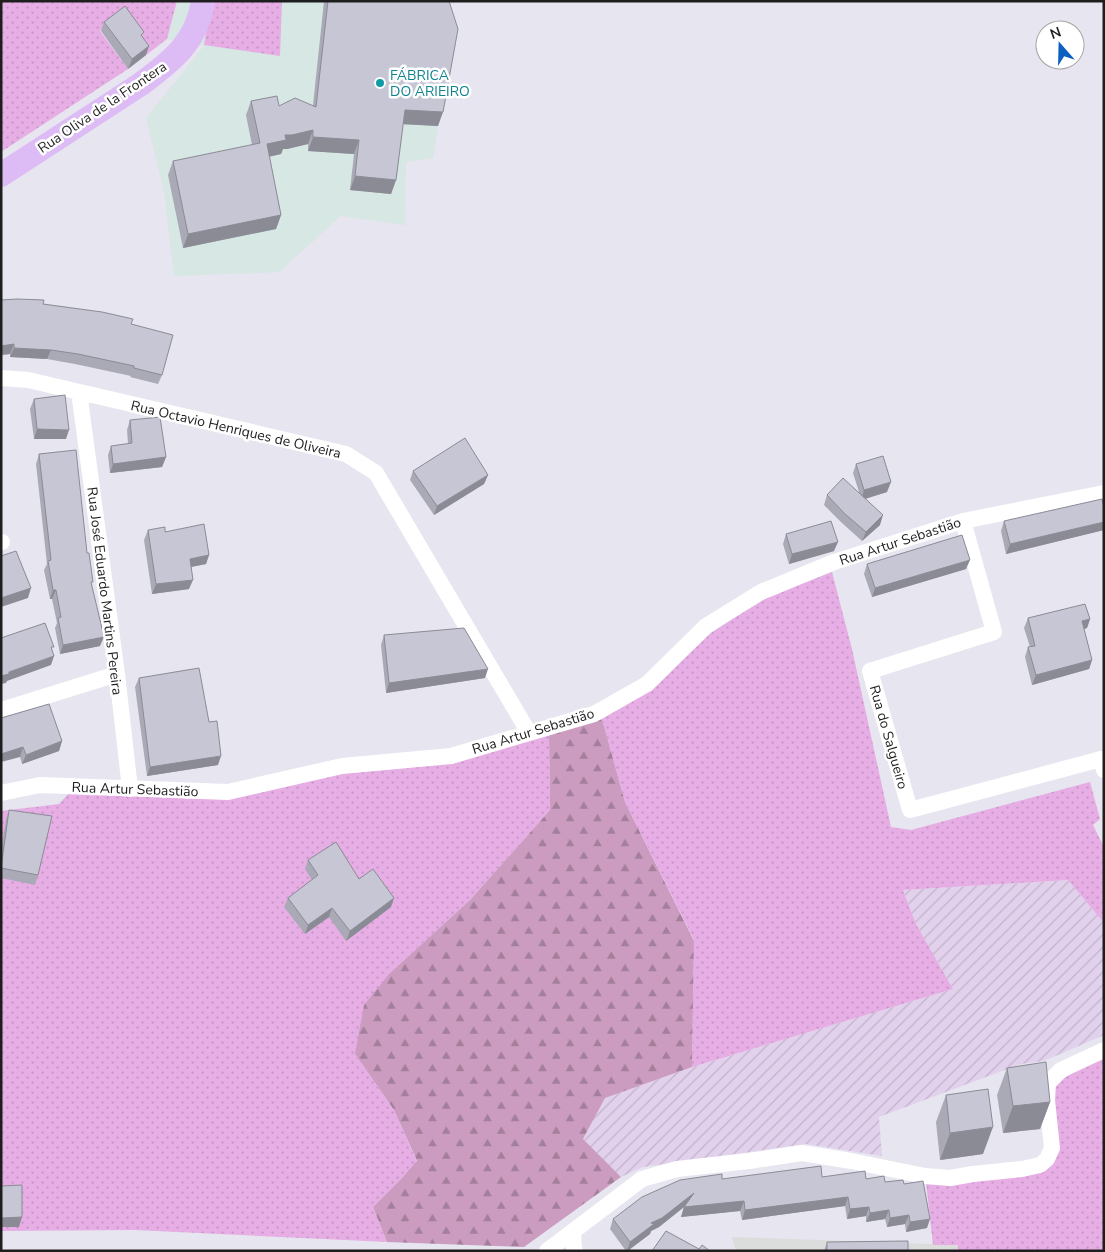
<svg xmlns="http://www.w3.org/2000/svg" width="1105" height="1252" font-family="'Nunito Sans',sans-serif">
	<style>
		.residential { fill: #dbdcdc }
		.industrial { fill: #d7e7e3 }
		.farmland { fill: url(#farmland-furrows) }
		.grass { fill: url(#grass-dots) }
		.forest { fill: url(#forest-firs) }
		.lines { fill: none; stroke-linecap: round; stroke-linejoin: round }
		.street { stroke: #fff; stroke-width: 16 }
		.secondary { stroke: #ddbcf6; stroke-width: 24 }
		.wall { fill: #aaaab7 }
		.shaded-wall { fill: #8b8b95 }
		.building { fill: #c6c6d5; stroke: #8b8b95 }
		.culture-dot { fill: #0f9aa8; stroke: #fff; stroke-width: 2 }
		.labels { text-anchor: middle; stroke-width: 5; stroke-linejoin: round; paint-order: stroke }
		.culture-label { font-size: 14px; fill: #0d838f; stroke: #fff; text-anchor: start }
		.street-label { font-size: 14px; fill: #1e1e1e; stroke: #fff }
	</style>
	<defs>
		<pattern id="farmland-furrows" width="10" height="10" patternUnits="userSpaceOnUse" patternTransform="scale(1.25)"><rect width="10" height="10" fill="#e2d1ec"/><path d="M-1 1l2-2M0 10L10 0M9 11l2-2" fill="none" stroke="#c1b3ca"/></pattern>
		<pattern id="grass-dots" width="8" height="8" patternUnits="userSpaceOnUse" patternTransform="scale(1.25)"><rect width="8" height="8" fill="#e6aee4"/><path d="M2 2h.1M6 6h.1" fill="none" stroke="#c595c3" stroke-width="1.8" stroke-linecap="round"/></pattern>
		<pattern id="forest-firs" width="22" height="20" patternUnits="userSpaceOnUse" patternTransform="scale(1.25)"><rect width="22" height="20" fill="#cb9cc0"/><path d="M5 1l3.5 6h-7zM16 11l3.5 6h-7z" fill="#a47f9b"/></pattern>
	</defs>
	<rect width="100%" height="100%" fill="#e7e5ef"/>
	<path class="residential" d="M732,1237L958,1245V1251H736Z"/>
	<path class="industrial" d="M177,1H440L452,43L433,158L406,162L405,225L341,216L279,272L174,276L164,192L146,118L204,46L167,39Z"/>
	<path class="farmland" d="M1068,880L1104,923V1035L1044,1061L1021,1064L879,1117L882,1156L806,1144L643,1167L621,1177L583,1140L604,1098L692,1067L953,989L916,924L903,890Z"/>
	<path class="grass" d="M1,1H177L167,39L146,55L121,16L100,31L128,69L1,152Z
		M211,1H282L280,56L204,45Z
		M832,572L852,649L891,827L911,830L1090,782L1100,819L1093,825L1104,847V923L1068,880L903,890L916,924L953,989L692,1067L694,940L625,802L602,719L651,689L711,633L765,597Z
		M549,733L550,810L470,900L390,973L355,1054L394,1110L417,1162L403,1177L373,1207L387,1242L135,1230L1,1231V811L59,804L70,792L129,795L341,773Z
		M1104,1054V1251H958V1245H933L926,1182L1041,1169L1054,1084Z"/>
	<path class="forest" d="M602,719L625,802L694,941L692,1067L605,1098L583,1139L621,1177L524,1247L387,1242L373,1207L403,1177L417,1161L394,1110L355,1054L364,1005L390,973L470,900L550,810L549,733Z"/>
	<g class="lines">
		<path class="street" d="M1,378L28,380L346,454L376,473L529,733
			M79,392L117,674L130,789
			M963,521L994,632L870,671L910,810L1101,759L1104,770
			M1,542H2
			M1,710L117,674
			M1,793L40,785L228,792L342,766L451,756L594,714L647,684L706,626L761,592L834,562L963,521L1104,493
			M573,1231L574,1249L575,1251
			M547,1251L642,1179L677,1169L749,1161L802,1153L851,1161L925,1176L950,1178L973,1174L1022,1169L1040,1165L1047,1159L1052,1148L1047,1100L1048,1083L1061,1070L1104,1050"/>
		<path class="secondary" d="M1,175L141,84C172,61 197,42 203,1"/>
	</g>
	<path class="wall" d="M324,1H449L438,126L403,124L396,180L391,194L350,190L354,154L308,151V144L287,149H283L281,154L269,157L281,215L276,229L183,248L168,175L173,161L252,145L246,115L251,101L279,106L313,105Z
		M104,22L143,37L146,55L128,69L101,31Z
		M1,300L43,304L131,324L162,375L158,384L130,377L131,376L75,364L47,359L10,357V354L1,355Z
		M34,399L66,439H34L30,409Z
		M130,420L166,457L162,467L110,473L108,455L111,446L128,444L127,430Z
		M39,454L87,553L100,646L60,654L55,628L57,623L52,599H50L44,570L47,564L36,464Z
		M856,464L887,492L865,499L880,525L862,541L842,523L824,505L827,495L859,492L853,473Z
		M413,471L488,475L484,484L434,515L410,480Z
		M1004,521L1104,530L1006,554L1001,531Z
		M148,530L165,532L209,555L206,564L191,567L189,589L152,594L144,540Z
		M786,534L834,551L789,564L783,544Z
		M867,564L966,569L872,597L864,574Z
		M1028,618L1090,619L1087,628L1084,629L1092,660L1089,669L1032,685L1025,657L1028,647H1030L1024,628Z
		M384,635L485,678L386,693L381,645Z
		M139,678L218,765L147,776L135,687Z
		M1,718L62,741L59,751L22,764L20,757Z
		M9,810L38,875L35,885L1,878V851L6,819Z
		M308,860L359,879L391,907L346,941L329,917L305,934L284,907L288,898L312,880L305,869Z
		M1007,1068L1050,1102L1040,1129L1003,1133L997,1095Z
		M946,1095L983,1154L940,1160L936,1122Z
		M822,1177L866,1179L885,1182L904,1184L927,1228L906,1232L905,1224L887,1227L885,1219L866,1222V1216L847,1219L845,1206L742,1220L740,1211L681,1217L684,1207L659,1227L651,1231L650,1234L628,1251H626L610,1229L613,1219L722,1179Z
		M827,1242L908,1251H824Z"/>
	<path class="shaded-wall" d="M149,46L146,55L128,69L132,59Z
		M405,110L443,112L438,126L400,124Z
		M313,130L308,144L287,149H283L281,154L262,158L267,144L285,135Z
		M313,137L359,140L354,154L308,151Z
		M355,176L396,180L391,194L350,190Z
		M281,215L276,229L183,248L188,234Z
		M14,344L10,354L1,355V346Z
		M14,348L51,350L47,359L10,357Z
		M37,429L69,430L66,439H34Z
		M166,457L162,467L110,473L113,464Z
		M488,475L484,484L434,515L437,506Z
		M891,482L887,492L861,500L864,490Z
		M883,515L880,525L862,541L866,532Z
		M1104,522V530L1006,554L1010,544Z
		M838,542L834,551L789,564L792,554Z
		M209,555L206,564L186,568L190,559Z
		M970,560L966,569L872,597L875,588Z
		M193,580L189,589L152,594L156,584Z
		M31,588L28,598L1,607V598Z
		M53,590H56L52,599H50Z
		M1090,619L1087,628L1078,631L1082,621Z
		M104,637L100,646L60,654L63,645Z
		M54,656L51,665L7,681L6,683L1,684V676L9,672Z
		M1092,660L1089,669L1032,685L1036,675Z
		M488,669L485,678L386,693L389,683Z
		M62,741L59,751L22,764L26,755Z
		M23,747L20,757L1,762V754Z
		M221,756L218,765L147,776L150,767Z
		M394,898L391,907L346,941L350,931Z
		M332,908L329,917L305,934L308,925Z
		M1050,1102L1040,1129L1003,1133L1013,1106Z
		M993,1127L983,1154L940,1160L950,1133Z
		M694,1193L744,1201L740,1211L681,1217L684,1207L659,1227L651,1231L650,1234L627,1251L630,1242L651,1223Z
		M848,1197L845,1206L742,1220L745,1210Z
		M869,1207L866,1216L847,1219L850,1209Z
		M889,1210L885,1219L866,1222L870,1213Z
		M909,1215L905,1224L887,1227L890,1218Z
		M22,1217L19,1227H1V1218Z
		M930,1219L927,1228L906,1232L910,1222Z"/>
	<path class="building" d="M328,1H449L458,29L443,112L405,110L396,180L355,176L359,140L313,137V130L292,135H285L286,140L267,144L281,215L188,234L173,161L260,143L251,101L277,96L279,106L295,98L316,107Z
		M125,6L144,32L141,35L149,46L132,59L104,22Z
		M17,299L44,300L43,304L102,312L133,319L131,324L173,335L162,375L134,368V366L78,354L51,350L14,348V344L1,346V300Z
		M65,395L69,430L37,429L34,399Z
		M160,417L166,457L113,464L111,446L132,443L130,420Z
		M465,438L488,475L437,506L413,471Z
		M76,450L87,553H89L93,582H91L104,637L63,645L58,618L61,617L56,590H53L48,561L51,560L39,454Z
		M883,456L891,482L864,490L856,464Z
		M843,478L883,515L866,532L845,514L827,495Z
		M1102,499L1104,508V522L1010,544L1004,521Z
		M831,521L838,542L792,554L786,534Z
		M204,524L209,555L190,559L193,580L156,584L148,530L165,527V532Z
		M962,535L970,560L875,588L867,564Z
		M16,551L31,588L1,598V556Z
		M1085,604L1090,619L1082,621L1092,660L1036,675L1028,647L1035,646L1028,618Z
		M45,623L54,647H51L54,656L9,672V674L1,676V638Z
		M464,628L488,669L389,683L384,635Z
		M199,668L209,722L217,721L221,756L150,767L139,678Z
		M49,704L62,741L26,755L23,747L1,754V718Z
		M9,810L52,816L38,875L1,868Z
		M336,842L359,879L373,869L394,898L350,931L332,908L308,925L288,898L318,875L308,860Z
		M1046,1062L1050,1102L1013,1106L1007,1068Z
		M988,1089L993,1127L950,1133L946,1095Z
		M821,1166L822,1177L865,1171L866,1179L884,1176L885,1182L903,1180L904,1184L923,1181L930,1219L910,1222L909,1215L890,1218L889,1210L870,1213L869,1207L850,1209L848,1197L745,1210L744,1201L684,1207L694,1193L662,1218L651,1223L654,1224L630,1242L613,1219L642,1197L680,1180L722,1174V1179Z
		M22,1185V1217L1,1218V1186Z
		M666,1231L699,1249L702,1245L710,1251H652Z
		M908,1241V1251H827V1242Z"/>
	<circle class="culture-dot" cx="380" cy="83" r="5"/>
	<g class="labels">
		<g class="culture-label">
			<text x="390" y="80">FÁBRICA<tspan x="390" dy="16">DO ARIEIRO</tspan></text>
		</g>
		<g class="street-label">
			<text transform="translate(102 107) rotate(-34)" y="5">Rua Oliva de la Frontera</text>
			<text transform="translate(236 429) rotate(13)" y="5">Rua Octavio Henriques de Oliveira</text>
			<text transform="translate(900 541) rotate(-18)" y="5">Rua Artur Sebastião</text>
			<text transform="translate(105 591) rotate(83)" y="5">Rua José Eduardo Martins Pereira</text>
			<text transform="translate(533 731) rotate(-17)" y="5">Rua Artur Sebastião</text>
			<text transform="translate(889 737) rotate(74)" y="5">Rua do Salgueiro</text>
			<text transform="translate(135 789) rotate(2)" y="5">Rua Artur Sebastião</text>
		</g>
	</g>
	<rect width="1105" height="1252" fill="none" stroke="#1e1e1e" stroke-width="5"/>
	<g transform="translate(1060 45) rotate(340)"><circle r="24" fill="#ffffff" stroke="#a5a5a5"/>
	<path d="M0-4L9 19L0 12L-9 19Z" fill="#0c61c0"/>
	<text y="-8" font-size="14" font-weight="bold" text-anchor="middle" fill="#1e1e1e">N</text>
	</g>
</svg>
